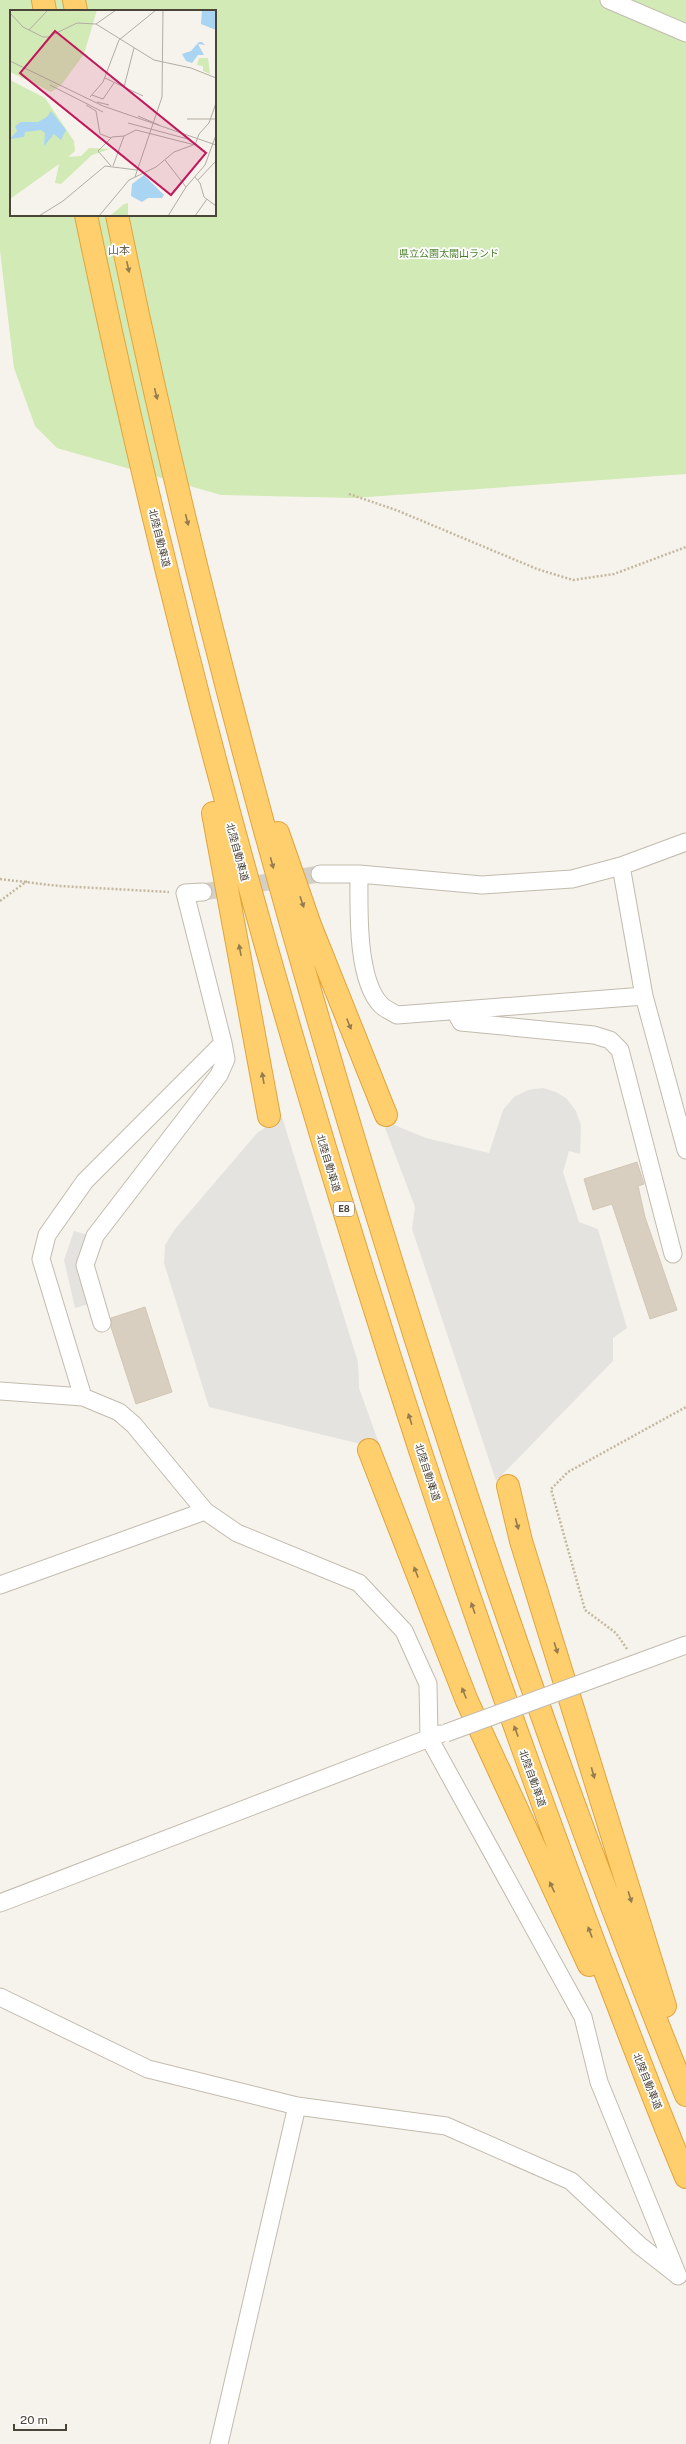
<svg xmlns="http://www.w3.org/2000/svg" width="686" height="2444" font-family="'Public Sans','Noto Sans JP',sans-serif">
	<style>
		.green { fill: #d2eab5; fill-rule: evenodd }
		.parking { fill: #e5e3e0 }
		.building { fill: #d8cfc1; stroke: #d3c7b4 }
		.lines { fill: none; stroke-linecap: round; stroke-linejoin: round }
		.minor-tunnel { stroke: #d4d0c8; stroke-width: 17; stroke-dasharray: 17 8; stroke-linecap: butt }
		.minor-casing { stroke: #c2bbae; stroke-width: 19 }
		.highway-casing { stroke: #e0a43c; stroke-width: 24 }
		.path { stroke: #c4b79f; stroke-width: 2.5; stroke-dasharray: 2 2; stroke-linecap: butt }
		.minor { stroke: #fff; stroke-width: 17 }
		.highway { stroke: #ffcf6e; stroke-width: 22 }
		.minor-bridge-casing { stroke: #c2bbae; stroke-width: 19; stroke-linecap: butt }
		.minor-bridge { stroke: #fff; stroke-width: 17 }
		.oneway { fill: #937c4e }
		.labels { text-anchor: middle; stroke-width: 3.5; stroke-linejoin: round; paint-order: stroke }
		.shield { fill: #fff; stroke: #817c74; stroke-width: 1 }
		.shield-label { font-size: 9px; font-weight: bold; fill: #4b4439 }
		.park-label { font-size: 10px; fill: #4a7f2a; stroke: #fff }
		.street-label { font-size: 10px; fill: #4b4439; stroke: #fff }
		.neighbourhood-label { font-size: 11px; fill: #6e6250; stroke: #fff }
		.inset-road { fill: none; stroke: #b2ada4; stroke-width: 1 }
		.view { fill: #c2185b; fill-opacity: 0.15; stroke: #c2185b; stroke-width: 2 }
		.inset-edge { fill: none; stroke: #4b4439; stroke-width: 2 }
	</style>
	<rect width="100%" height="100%" fill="#f6f3ec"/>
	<path class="green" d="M0,0H686V474L354,498L221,495L57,448L35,426L14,368L0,251ZM11,11H215V215H11Z"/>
	<path class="parking" d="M543,1088L556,1092L567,1099L576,1111L581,1126L580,1154L569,1151L563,1172L579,1222L598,1229L627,1328L613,1338V1361L496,1481L412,1229L415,1207L382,1120L426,1138L489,1153L503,1110L514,1097L528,1090Z
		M282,1117L358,1362L359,1388L381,1449L209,1407L164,1263L165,1245L175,1229L257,1133Z
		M74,1231L88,1235L89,1304L75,1308L64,1260Z"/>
	<path class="building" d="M637,1162L644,1184L638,1186L645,1217L677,1310L650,1319L612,1204L593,1210L584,1179Z
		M145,1307L172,1392L136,1404L111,1327V1318Z"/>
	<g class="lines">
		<path class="minor-tunnel" d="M203,892L320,874"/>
		<g class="minor-casing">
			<path id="minor" d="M609,0L686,33
				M621,866L644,996L686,1150
				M320,874H359L482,885L572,879L621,866L686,842
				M359,874C359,908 356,979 381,1005C385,1009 392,1012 397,1015L644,996
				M455,1011L461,1022L594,1035L610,1040L620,1050L673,1254
				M102,1323L85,1265L95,1236L219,1075L226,1059L223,1043
				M0,1391L83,1397L119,1412L134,1425L205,1511L237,1533L359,1583L404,1631L428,1684L429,1738L583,2017L599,2082L678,2276
				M83,1397L41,1259L47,1235L85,1181L223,1043L185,893L203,892
				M0,1585L205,1511
				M607,1674L686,1645
				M0,1903L440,1734
				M0,1997L148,2069L297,2106L446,2126L571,2181L639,2245L676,2274
				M219,2444L297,2106"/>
		</g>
		<g class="highway-casing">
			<path id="highway" d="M43,0L45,11
				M74,0L76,11
				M86,215C173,634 287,1044 420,1450C476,1620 536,1788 599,1956C628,2030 655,2104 686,2177
				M117,215C189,567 283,914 390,1257C478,1540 574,1820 686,2095
				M213,813L269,1116
				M278,833L310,925L386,1115
				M369,1450L467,1701L589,1965
				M508,1486L521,1541L665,2006"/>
		</g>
		<path class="path" d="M349,494L396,510L537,569L573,580L614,574L686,547
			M0,879L59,886L169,892
			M0,901L27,881
			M627,1649L616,1633L585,1610L551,1489L568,1472L686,1407"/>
		<use href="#minor" class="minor"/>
		<use href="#highway" class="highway"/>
		<g class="minor-bridge-casing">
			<path id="minor-bridge" d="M446,1733L607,1674"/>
		</g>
		<use href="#minor-bridge" class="minor-bridge"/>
	</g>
	<defs><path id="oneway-solid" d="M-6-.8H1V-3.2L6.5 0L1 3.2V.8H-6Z"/></defs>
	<g class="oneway">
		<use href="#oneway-solid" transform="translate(128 267) rotate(78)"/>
		<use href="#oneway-solid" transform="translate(156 394) rotate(76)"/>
		<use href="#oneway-solid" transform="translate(187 520) rotate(76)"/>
		<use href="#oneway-solid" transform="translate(272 863) rotate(75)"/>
		<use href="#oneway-solid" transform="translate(302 902) rotate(71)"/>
		<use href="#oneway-solid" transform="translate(240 950) rotate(-101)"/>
		<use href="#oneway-solid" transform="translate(349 1024) rotate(68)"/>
		<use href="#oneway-solid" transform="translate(263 1078) rotate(-100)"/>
		<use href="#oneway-solid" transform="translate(410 1419) rotate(-108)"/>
		<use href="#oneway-solid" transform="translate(517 1524) rotate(75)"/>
		<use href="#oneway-solid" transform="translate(416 1572) rotate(-111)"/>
		<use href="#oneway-solid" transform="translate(473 1608) rotate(-109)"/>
		<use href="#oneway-solid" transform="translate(556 1648) rotate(72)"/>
		<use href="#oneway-solid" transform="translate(464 1693) rotate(-112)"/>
		<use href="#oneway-solid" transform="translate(516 1731) rotate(-110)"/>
		<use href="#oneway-solid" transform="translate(593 1773) rotate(74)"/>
		<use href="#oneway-solid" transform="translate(552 1887) rotate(-115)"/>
		<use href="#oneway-solid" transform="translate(630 1897) rotate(73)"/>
		<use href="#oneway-solid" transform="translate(590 1932) rotate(-111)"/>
	</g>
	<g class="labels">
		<rect class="shield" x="334" y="1202" width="20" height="14" rx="3"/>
		<g class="shield-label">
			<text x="344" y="1212">E8</text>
		</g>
		<g class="park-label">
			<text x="449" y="257">県立公園太閤山ランド</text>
		</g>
		<g class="street-label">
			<text transform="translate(160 538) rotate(76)" y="4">北陸自動車道</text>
			<text transform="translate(238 852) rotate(75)" y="4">北陸自動車道</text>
			<text transform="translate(329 1163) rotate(73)" y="4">北陸自動車道</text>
			<text transform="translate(428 1472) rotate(72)" y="4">北陸自動車道</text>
			<text transform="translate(533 1778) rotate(70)" y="4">北陸自動車道</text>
			<text transform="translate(648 2081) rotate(68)" y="4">北陸自動車道</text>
		</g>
		<g class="neighbourhood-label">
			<text x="119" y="254">山本</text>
		</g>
	</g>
	<g transform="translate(10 10)">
		<rect width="206" height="206" fill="#f6f3ec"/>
		<path d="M0,0H87L74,44L52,74L41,82L0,62ZM189,48H198L200,64L193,61V56L187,55ZM0,70L35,88L64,131L65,141L58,147L71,146L79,138L100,139L82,145L51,174L45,173L49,154L0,189ZM118,193V206H100L114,194Z" fill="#d2eab5"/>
		<path d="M192,0H206V20L191,14ZM189,32H192L195,35L188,34L194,45H188L182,53L176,51L172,44L181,41L187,34ZM41,101L56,120L51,130L44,124L34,136L35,123L31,120L15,122L14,127L0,129L7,121L5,116L11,112H28L37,107ZM134,165L154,185L152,188H138L132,192L121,186L122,174Z" fill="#a9d4f2"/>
		<path class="inset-road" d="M0,3L13,17L33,27H38L67,13L86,14L144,50L181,58L206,68M86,14L106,0M19,20L38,0M0,51L93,96L206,135M95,68L133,86M40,75L93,102M114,77L124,38M82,85L93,89L104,73M80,87L93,72L109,30L146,0M87,92L99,95M76,95L86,101L90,124L101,128M128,106L149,115M177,109H206M118,113L178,129M185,135L189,124L199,113L206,93M155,150L176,177M101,156L88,141L102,127L114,126L126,120L185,135M103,156L114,126M125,167L152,87L153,0M185,167L190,173L194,187L206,196M188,170L206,151M29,206L53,191L95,156L127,160M89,206L119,170L146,157L164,142L183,135M158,206L176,177L195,155L206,125M185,206L197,189"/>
		<path class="view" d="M45,21L196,143L161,185L10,63Z"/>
		<rect width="206" height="206" class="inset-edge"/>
	</g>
	<path d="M14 2424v6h52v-6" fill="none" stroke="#4b4439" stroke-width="2"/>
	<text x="20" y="2424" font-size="12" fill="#4b4439" stroke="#ffffff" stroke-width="3" paint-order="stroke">20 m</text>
</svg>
